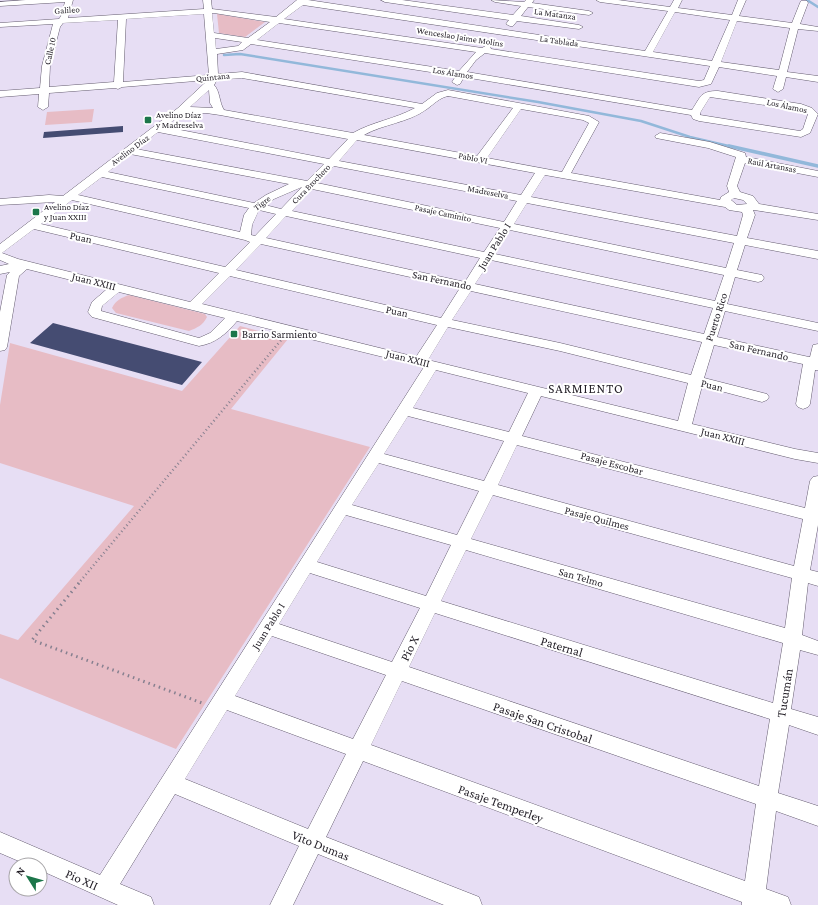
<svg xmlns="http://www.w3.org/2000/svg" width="818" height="905" font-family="'Crimson Pro',serif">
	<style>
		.green { fill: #e7bcc5 }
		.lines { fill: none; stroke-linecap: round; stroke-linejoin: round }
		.stream-far1 { stroke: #92b8da; stroke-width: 2.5 }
		.stream { stroke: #92b8da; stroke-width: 3.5 }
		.building { fill: #454c72 }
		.minor-casing { stroke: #655d70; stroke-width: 1 }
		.path-far1 { stroke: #878090; stroke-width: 2.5; stroke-dasharray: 1 3; stroke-linecap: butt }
		.path { stroke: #878090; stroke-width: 3; stroke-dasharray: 1.5 4; stroke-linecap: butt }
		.minor { fill: #fff; fill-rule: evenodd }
		.poi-dot { fill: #1c764a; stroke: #fff; stroke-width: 1.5 }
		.labels { text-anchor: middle; stroke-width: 4; stroke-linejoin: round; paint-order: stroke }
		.far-street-label { font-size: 9px; fill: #221e26; stroke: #fff }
		.far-poi-label { font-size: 9px; fill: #221e26; stroke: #fff; text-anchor: start }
		.street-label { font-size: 11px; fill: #221e26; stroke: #fff }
		.poi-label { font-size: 11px; fill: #221e26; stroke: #fff; text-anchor: start }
		.quarter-label { font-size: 13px; letter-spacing: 1px; fill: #221e26; stroke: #fff }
		.near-street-label { font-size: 13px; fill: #221e26; stroke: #fff }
	</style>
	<rect width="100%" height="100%" fill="#e7def4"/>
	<path class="green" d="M217,14L265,22L245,37L219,33Z
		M94,109L92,122L45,125L47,112Z
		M129,295L205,314L207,317C203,325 197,328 189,331L116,313L112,308C116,300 121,298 129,295Z
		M240,326L288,339L231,409L370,447L176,749L0,678V634L18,640L134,506L0,463V405L10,343L182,391Z"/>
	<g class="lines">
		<path class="stream-far1" d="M807,0L818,7
			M224,55L240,54L538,102L641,121L690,137L733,147"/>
		<path class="stream" d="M729,146L818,166"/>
	</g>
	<path class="building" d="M123,126V132L43,138L44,132Z
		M53,323L202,362L182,385L30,343Z"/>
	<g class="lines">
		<g class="minor-casing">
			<path id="minor" d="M26,0H73L68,18L204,9L203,0H211L212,9L276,17L297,0H308L645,51L668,11L600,2L596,0H618L670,7L674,0H682L678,8L732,15L738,0H746L739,16L792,23L800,3L801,1H807L808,3L800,24L818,27V31L798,29L787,72L818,76V82L786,77L783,89L778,92L773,89L777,76L719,67L711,84L699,87L485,53L476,60L467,72L692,110C701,96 701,91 718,91L801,104L812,108L818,114L810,133L801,137L699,121L693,119L691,115L464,77L460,84L457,85L452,82L456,76L251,44L243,50L217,54L218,74L242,72L422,104L437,93L448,90L589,116L599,122L571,173L720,200L721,197L729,192L727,186L736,157L708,148L656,138L655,136L660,133L710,142L745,153L746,157L818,171V177L745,163L737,186L740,192L753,196L759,204L818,214V220L754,210H753L755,215L747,238L818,251V259L745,245L737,270L762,275L764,278L762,281L758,282L735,277L727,304L818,323V331L725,311L717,337L809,357H810L813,345L818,344V370H815L810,404L808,407L803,409L798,407L796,404L803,364L714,345L704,378L767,394L769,397L767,400L762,402L702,386L692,424L795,449L818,453V463L795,459L541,396L522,436L805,508L810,481L813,477L818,476V525L810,570L818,572V586L808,583L802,635L818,641V655L800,650L791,709L818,717V735L789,725L778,793L818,806V826L776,811L766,889L788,897L791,905H742V902L363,761L326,837L479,897L482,905H444L318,854L293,905H270L299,846L175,794L120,884L151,897L154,905H118L40,870V865H28L0,853V832L100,875L424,367L237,321C226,334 216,343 199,346L92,317L88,312L92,302L107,289L27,269L19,276L7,347L5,350L0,351V312L7,275L10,272L0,274V266L9,264L0,260V244L55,202L0,205V199L49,195L63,196L178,108L208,80L122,87L118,89L115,88L49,93L48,107L43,110L38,107L39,94L0,97V91L40,88L42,66L53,24L0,27V23L59,19L61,16L65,2L0,6V2ZM303,5L710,66L704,80L699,81L491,49L490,46L487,45L482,48L284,19ZM675,12L730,20L712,61L653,52ZM212,13H214L270,22L248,38L214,33ZM204,14L209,75L123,82L126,19ZM118,20L114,82L49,87L50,66L60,27L63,23ZM737,21L790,28L779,70L721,62ZM279,23L476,52L459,71L257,40ZM215,38L242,42L238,46L216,49ZM242,78L415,108C395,119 372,122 353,133L224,110C219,102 220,91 214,85L217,80ZM209,90L210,103L213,108L190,107ZM448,96L513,108L477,156L364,135C383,124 408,123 427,109C434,104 439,98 448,96ZM710,97L799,110L808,114L803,129L800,131L700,115V113ZM521,109L583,120L589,123L562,172L487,158ZM183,113H206L220,115L348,139L329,159L165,127ZM158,132L324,164L307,181L136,149ZM357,140L535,173L521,195L339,161ZM130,154L289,184L266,195L254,203L108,172ZM334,166L517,201L504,222L317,183ZM545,175L725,207L729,210L742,212L743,215L737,236L531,197ZM102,177L249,208L244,215L240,232L78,195ZM302,187L281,209L265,205L274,199ZM312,189L500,228L484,252L292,211ZM734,198L743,200L747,204L737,205L731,200ZM72,200L245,240L250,242L225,267L41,224ZM527,203L734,243L726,268L514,224ZM259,210L276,214L255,236L251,235L252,225ZM286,216L480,258L465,282L266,238ZM34,229L219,273L190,302L18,259L2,253ZM510,230L724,275L715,301L495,254ZM261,244L460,288L441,318L236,270ZM491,260L713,308L704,334L475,284ZM230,276L437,325L416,357L202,304ZM471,291L702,342L691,375L560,343L452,320ZM119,292L225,318L210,333L199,338L101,311L102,306ZM448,327L560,351L688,383L678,421L428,360ZM436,370L528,393L509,432L413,408ZM408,416L504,441L484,481L384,454ZM517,445L803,519L794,566L498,485ZM379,463L479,491L457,535L352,505ZM493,495L792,578L785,628L471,539ZM346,515L451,545L426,596L317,562ZM466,550L783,643L773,703L441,601ZM310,573L420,608L392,662L279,624ZM435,613L770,719L759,786L409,667ZM272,636L386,675L353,739L235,696ZM402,681L756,804L745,881L371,745ZM227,710L346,754L308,829L185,779Z
				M381,0H402L513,15L521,6L495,2L491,0L524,2L526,0H534L532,3L589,11L593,13L589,15L528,7L521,16L579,25L583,27L579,29L517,21L513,26H510L506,24L509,20L385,2Z"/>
		</g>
		<path class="path-far1" d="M78,584L282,339"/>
		<path class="path" d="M79,583L32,640L202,703"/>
		<use href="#minor" class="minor"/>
	</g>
	<g class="poi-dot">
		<rect x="144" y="116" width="8" height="8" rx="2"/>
		<rect x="32" y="208" width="8" height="8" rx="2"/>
		<rect x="230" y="330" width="8" height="8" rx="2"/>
	</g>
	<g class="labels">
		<g class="far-street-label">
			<text transform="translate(67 10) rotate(-4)" y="3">Galileo</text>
			<text transform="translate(555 14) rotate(8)" y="3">La Matanza</text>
			<text transform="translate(460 37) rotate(9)" y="3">Wenceslao Jaime Molins</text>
			<text transform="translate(559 41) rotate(8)" y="3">La Tablada</text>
			<text transform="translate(50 51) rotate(-78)" y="3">Calle 10</text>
			<text transform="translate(453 73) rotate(9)" y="3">Los Álamos</text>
			<text transform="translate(213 77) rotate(-6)" y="3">Quintana</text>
			<text transform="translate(787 106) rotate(12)" y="3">Los Álamos</text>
			<text transform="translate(130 150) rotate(-37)" y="3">Avelino Díaz</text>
			<text transform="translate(473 158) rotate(11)" y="3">Pablo VI</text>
			<text transform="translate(772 165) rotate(11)" y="3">Raúl Artansas</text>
			<text transform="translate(311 184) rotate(-46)" y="3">Cura Brochero</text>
			<text transform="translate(488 192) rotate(11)" y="3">Madreselva</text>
			<text transform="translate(262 203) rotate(-36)" y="3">Tigre</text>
			<text transform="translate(443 213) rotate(12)" y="3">Pasaje Caminito</text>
		</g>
		<g class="far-poi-label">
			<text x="156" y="118">Avelino Díaz<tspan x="156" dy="10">y Madreselva</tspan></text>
			<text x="44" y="210">Avelino Díaz<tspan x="44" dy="10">y Juan XXIII</tspan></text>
		</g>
		<g class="street-label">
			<text transform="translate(81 237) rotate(13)" y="4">Puan</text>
			<text transform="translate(494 246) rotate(-58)" y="4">Juan Pablo I</text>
			<text transform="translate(442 280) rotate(12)" y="4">San Fernando</text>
			<text transform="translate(94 281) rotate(14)" y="4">Juan XXIII</text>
			<text transform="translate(397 311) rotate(13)" y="4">Puan</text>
			<text transform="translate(716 317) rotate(-72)" y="4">Puerto Rico</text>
			<text transform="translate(759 350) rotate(13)" y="4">San Fernando</text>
			<text transform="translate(408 358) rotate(14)" y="4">Juan XXIII</text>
			<text transform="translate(712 385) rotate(14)" y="4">Puan</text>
			<text transform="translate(723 436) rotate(14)" y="4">Juan XXIII</text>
			<text transform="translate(612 463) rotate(15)" y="4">Pasaje Escobar</text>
			<text transform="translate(597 518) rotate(15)" y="4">Pasaje Quilmes</text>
			<text transform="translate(581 577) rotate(16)" y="4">San Telmo</text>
			<text transform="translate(268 626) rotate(-58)" y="4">Juan Pablo I</text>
		</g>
		<g class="poi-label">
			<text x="242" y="338">Barrio Sarmiento</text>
		</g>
		<g class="quarter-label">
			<text x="586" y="393">SARMIENTO</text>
		</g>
		<g class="near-street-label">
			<text transform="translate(562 646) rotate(17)" y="5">Paternal</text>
			<text transform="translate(409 648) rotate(-64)" y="5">Pio X</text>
			<text transform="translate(784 693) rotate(-81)" y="5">Tucumán</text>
			<text transform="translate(543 722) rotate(19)" y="5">Pasaje San Cristobal</text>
			<text transform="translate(501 803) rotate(20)" y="5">Pasaje Temperley</text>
			<text transform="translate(321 845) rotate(22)" y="5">Vito Dumas</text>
			<text transform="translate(82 879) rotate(24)" y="5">Pio XII</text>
		</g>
	</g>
	<g transform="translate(28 877) rotate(307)"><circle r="19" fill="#ffffff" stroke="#a7a5a8"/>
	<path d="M0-3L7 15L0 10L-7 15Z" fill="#1c764a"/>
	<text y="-6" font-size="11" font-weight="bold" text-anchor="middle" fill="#221e26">N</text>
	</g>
</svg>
